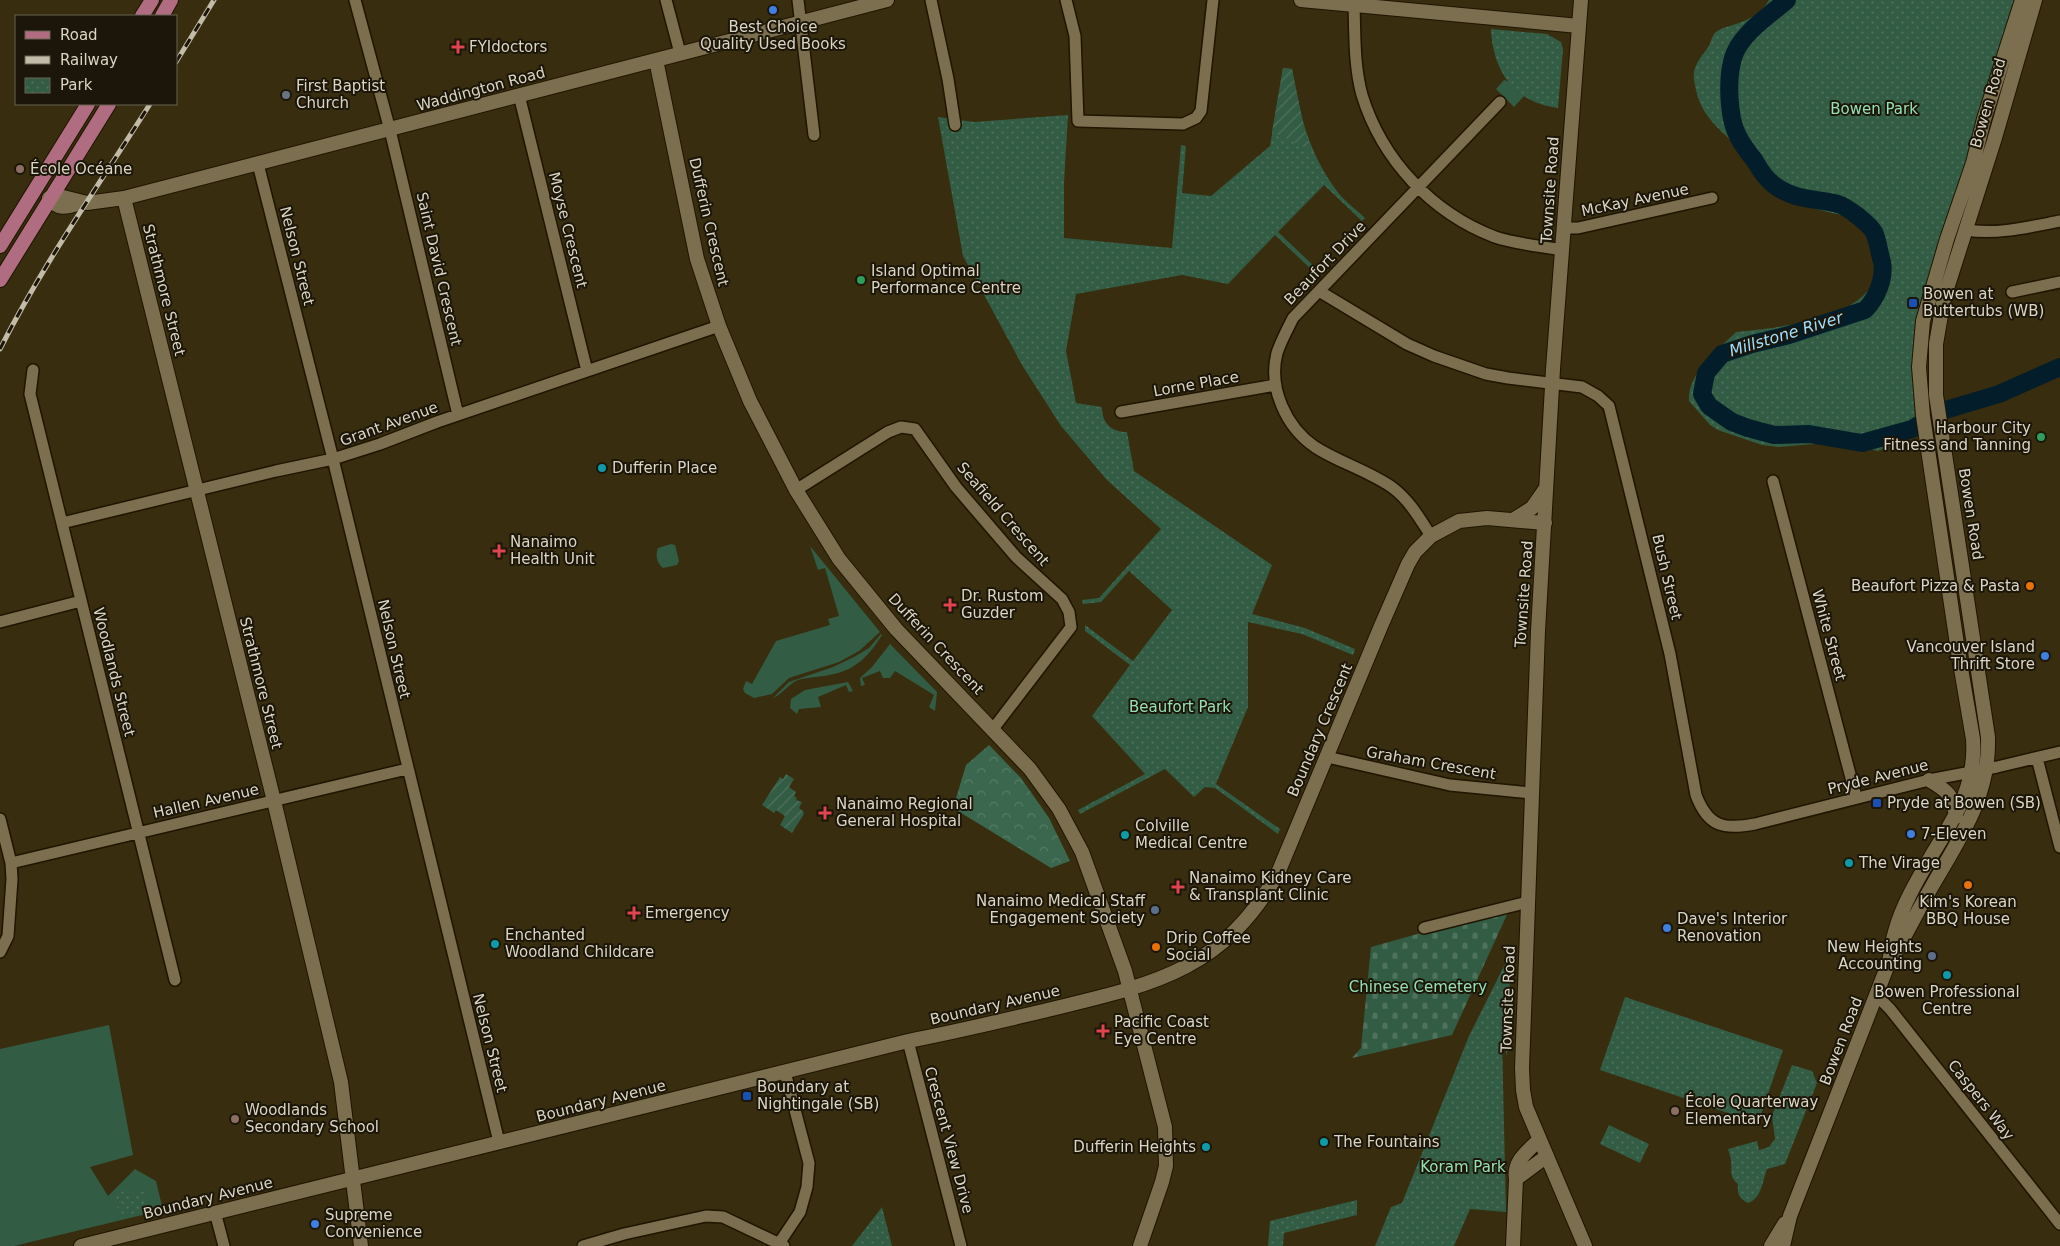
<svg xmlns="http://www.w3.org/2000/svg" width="2060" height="1246" viewBox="0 0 2060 1246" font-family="'DejaVu Sans',sans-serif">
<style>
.grass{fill:#325c44}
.forest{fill:url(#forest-crowns)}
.cemetery{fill:url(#cemetery-stones)}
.park{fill:url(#park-dots)}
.garden{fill:url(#garden-furrows)}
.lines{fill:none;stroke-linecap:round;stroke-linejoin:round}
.river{stroke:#031e2a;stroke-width:18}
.minor-casing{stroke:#1f1500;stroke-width:14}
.tertiary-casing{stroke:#1f1500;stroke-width:16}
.secondary-casing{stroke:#1f1500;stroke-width:16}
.primary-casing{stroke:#1f1500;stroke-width:16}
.minor{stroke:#7b6f4f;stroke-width:11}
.tertiary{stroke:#7b6f4f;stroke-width:14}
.secondary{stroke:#7b6f4f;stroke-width:14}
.primary{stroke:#b06c81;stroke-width:14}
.rail-casing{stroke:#c2bba8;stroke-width:5}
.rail{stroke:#1b1609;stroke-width:3;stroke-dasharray:9;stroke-linecap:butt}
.shop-dot{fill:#3f7fe0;stroke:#1b1609;stroke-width:2}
.health-dot{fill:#e0444e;stroke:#1b1609;stroke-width:2}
.worship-dot{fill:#6b7280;stroke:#1b1609;stroke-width:2}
.education-dot{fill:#8d6e63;stroke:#1b1609;stroke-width:2}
.leisure-dot{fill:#2e9e5b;stroke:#1b1609;stroke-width:2}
.transit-dot{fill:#1a4fb4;stroke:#1b1609;stroke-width:2}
.culture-dot{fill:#0f9aa8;stroke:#1b1609;stroke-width:2}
.food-dot{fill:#e8710a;stroke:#1b1609;stroke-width:2}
.service-dot{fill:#5c6f8a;stroke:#1b1609;stroke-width:2}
.labels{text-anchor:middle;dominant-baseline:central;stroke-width:4;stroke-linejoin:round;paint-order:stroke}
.poi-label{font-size:15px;fill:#dbd5c4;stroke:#1b1609;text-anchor:start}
.street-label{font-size:15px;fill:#dbd5c4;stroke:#1b1609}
.park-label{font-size:15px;fill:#96e0b4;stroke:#1b1609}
.water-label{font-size:16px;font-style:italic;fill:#9fdefe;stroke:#1b1609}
</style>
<defs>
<pattern id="forest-crowns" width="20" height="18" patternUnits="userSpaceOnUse" patternTransform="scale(1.25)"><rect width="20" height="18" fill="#3a674d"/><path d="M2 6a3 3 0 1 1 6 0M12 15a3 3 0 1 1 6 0" fill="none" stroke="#567c65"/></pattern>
<pattern id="cemetery-stones" width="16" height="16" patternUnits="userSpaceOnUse" patternTransform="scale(1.25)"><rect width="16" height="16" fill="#325c44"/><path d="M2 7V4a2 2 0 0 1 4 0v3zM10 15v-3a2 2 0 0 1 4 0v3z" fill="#4f725d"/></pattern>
<pattern id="park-dots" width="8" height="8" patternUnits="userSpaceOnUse" patternTransform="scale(1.25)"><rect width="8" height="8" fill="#325c44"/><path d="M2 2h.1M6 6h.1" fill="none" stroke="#4f725d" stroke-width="1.8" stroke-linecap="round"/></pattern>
<pattern id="garden-furrows" width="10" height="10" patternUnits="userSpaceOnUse" patternTransform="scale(1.25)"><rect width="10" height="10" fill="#325c44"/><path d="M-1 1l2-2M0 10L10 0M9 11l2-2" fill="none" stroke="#4f725d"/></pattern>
</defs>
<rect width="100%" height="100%" fill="#382d0e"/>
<path class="grass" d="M1504,80l13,5 9,9 -12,13 -18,-18z
M671,544l4,1 4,16 -2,4 -14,3c-6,-5 -8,-13 -5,-20z
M810,546l70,86 -21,19 -20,11 -50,16 -17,16 -18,4 -9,-5 -2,-4 3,-8 6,3 24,-43 54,-16 -2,-6 11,-3 -14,-48 -7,2z
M881,634l1,1c-13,21 -27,36 -53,40 -10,2 -21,2 -31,5 -10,4 -15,14 -25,18l16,-16 44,-15 21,-10 15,-9z
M890,644l47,48 -2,19 -6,-4 5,-12 -39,-24 -5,7h-7l-3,-7 -18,7 3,7 -4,1 -1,-8 12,-11z
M848,682l5,9 -4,1 -3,-7 -28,12 3,10 -22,2 -2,5 -7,-6 1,-9 14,-9z
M109,1025l24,130 -43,12 18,29 27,-27 21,12 7,29 -149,36h-14v-197z"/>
<path class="forest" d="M989,745l32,33 28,40 21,43 -19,7 -98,-60 13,-43z"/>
<path class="cemetery" d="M1510,908l-58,127 -100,23 9,-10 10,-101z"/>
<path class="park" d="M1769,0h254l-94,303 -10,102 7,26 -48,20 -25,-6 -28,-2 -46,4 -17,-2 -44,-15 -8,-5 -21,-24c-2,-26 27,-50 44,-66l3,-3c43,-5 138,-11 143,-68 1,-10 1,-26 -6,-33 -19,-21 -48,-14 -69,-28 -11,-7 -25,-15 -34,-24 -7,-7 -14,-15 -21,-22 -21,-22 -46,-35 -53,-67 -1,-5 -3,-13 -2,-18 1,-8 9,-18 13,-23 4,-5 4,-13 9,-17 5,-4 11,-5 17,-7 16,-5 28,-11 36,-25z
M1491,29l56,5 14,8 2,7 -5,59c-8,-1 -16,-3 -23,-6 -30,-12 -43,-43 -44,-73z
M1283,68l9,1c7,44 17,85 45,122 7,10 19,18 28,27l-3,3 -38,-36 -46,47 38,36 -3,3 -38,-36 -47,49 -46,-9 -106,19 -10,57 10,52 26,4c0,16 9,25 25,25l7,39 138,94 -20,49 53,14 50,21 -2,6 -51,-21 -54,-12v85l-32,77 64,45 -2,5 -63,-46 -10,-1 -11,10 -29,-28 -85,45 -2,-4 67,-36 -53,-58 38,-51 -45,-34v-6l48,36 39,-51 -43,-39 -28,31 -18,2 -1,-4 17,-2 62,-69 -54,-49 -46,-54 -39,-61 -59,-109 -25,-139 36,5 94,-7 -4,68v55l108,10 9,-103 5,1 -4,47 29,3 59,-50z
M1511,952l-4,104 -5,-18 4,174 -36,-3 -16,37h-79l16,-39 11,-4 67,-167z
M1625,997l158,53 -25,73 -158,-53z
M1792,1065l20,6 5,12 -32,81 -18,5c-5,13 -5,29 -19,34 -9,-5 -11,-9 -10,-19 -9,-7 -6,-13 -7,-23 0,-4 -2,-8 -3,-12l29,-8 2,9 10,-3 6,-8 -3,-23z
M1609,1125l40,19 -9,19 -40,-19z
M126,1190l2,5 17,-4 4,19 -29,7 -6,-24z
M1357,1200v15l-73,18 -1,13h-15l2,-25z
M882,1207l10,39h-40z"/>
<path class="garden" d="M1283,68l9,1 13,63 8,19 -41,-19z
M786,774l8,5 -5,8 7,5 -2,4 3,2 -1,2 6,2 -3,6 4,3 1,3 -12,19 -12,-8 5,-9 -9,-6 -2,3 -12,-8 18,-28 3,2z"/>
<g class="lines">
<path class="river" d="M1787,0c-18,16 -47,34 -54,58 -6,20 -5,60 5,78 4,9 11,17 17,25 5,9 11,18 19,24 21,16 41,13 64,19 10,3 31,20 36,28 4,9 5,20 8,30 3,16 -5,36 -17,48l-76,25 -37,9 -30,10 -16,19 -4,21 7,12 23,16 16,6 26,7 35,-1 53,9 50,-14 30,-18 57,-17 61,-27"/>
<defs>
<path id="minor" d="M355,0l35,130 68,285
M666,0l14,53
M798,0l16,135
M931,0l17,79 7,46
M1066,0l9,36 3,85 105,3 13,-6 5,-7 12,-111
M1354,5c1,30 0,61 8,90 20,65 70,118 133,142 21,7 45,9 67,13
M519,95l68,276
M258,164l75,295 166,683
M1564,228h14l134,-30
M1966,230c31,5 63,-3 94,-9
M1319,291l88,53 27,12 52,18 22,4 74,9 16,9 11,10 61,248 26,141c12,32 28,35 59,29l174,-44 68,-13 63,-15
M2012,292l48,-10
M33,370l-3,24 145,586
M1121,412l155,-27
M1773,481l83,316
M796,490l92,-58 13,-5 14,2 41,58 60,70 46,42 7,13 2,15 -78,102
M62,523l214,-52 57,-12 47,-15 57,-22 282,-96
M1431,536c-11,-17 -21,-35 -38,-48 -24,-17 -53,-25 -78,-41 -29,-20 -47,-59 -38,-94 4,-12 10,-23 16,-35l207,-216
M0,622l81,-21
M1327,757l123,28 81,8
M2037,758l23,89
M0,819l11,44 1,16 -4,57 -8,16
M11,863l396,-94
M1424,928l104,-26
M1876,995l14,14 170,215
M908,1041l53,205
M215,1212l9,34
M780,1242l20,-30 7,-25 2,-24 -24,-91
M583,1246l41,-12 82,-18 17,1 61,29"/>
<path id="tertiary" d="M1301,0l278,26
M1581,0l-28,369 -15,262 -16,437 1,22 3,17 59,139
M656,60l41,199 22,67 31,75 46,89 43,69 57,70 134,140 29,40 23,43 43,119 40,156 1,39 -4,16 -22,64
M124,198l150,603 67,281 20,164
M81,203c-13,4 -23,8 -32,-5l14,-1 24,6 37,-5 763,-198
M1513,520l19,-12 14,-20
M1516,1179l31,-23
M81,1246l827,-205c51,-10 102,-22 152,-34 99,-24 165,-40 218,-134l103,-247 27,-62 7,-12 16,-16 28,-15 28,-3 58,5
M1513,1246l3,-67c-3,-18 11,-27 23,-39"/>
<path id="secondary" d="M1929,780c19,11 24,15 27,37
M1894,955c13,-22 24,-45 37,-67 28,-49 59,-91 57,-151l-52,-342v-51l8,-46 50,-157 41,-141
M1771,1246l14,-23
M1783,1246l7,-30 99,-254c2,-10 3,-21 6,-30 7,-27 24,-55 38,-79 23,-38 43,-67 40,-114l-15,-88 -35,-235 -4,-49 4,-46 24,-82 26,-76 11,-44 38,-119"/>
<path id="primary" d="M142,16l10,-16
M162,16l9,-16
M0,246l88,-142
M0,280l109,-176"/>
</defs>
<use href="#minor" class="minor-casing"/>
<use href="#tertiary" class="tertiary-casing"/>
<use href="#secondary" class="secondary-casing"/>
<use href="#primary" class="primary-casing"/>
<use href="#minor" class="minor"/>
<use href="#tertiary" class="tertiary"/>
<use href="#secondary" class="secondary"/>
<use href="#primary" class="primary"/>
<defs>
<path id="rail" d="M176,62l38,-62
M0,349c43,-85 99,-164 150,-245"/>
</defs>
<use href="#rail" class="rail-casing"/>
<use href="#rail" class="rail"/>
</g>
<g class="shop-dot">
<circle cx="773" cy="10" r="5"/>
<circle cx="2045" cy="656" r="5"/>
<circle cx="1911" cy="834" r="5"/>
<circle cx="1667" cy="928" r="5"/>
<circle cx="315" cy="1224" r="5"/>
</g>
<g class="health-dot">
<path d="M455.5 39.5h5v5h5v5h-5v5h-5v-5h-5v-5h5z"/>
<path d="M496.5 543.5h5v5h5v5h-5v5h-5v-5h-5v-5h5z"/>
<path d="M947.5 597.5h5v5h5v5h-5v5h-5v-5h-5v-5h5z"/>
<path d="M822.5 805.5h5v5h5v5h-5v5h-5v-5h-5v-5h5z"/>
<path d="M1175.5 879.5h5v5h5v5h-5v5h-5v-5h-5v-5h5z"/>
<path d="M631.5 905.5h5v5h5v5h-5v5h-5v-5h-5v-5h5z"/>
<path d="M1100.5 1023.5h5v5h5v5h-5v5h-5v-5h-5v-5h5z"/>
</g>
<circle class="worship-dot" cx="286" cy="95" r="5"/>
<g class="education-dot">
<circle cx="20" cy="169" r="5"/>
<circle cx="1675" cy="1111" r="5"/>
<circle cx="235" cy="1119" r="5"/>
</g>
<g class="leisure-dot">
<circle cx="861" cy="280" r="5"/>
<circle cx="2041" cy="437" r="5"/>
</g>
<g class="transit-dot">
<rect x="1908" y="298" width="10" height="10" rx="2.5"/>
<rect x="1872" y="798" width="10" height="10" rx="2.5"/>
<rect x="742" y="1091" width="10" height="10" rx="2.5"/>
</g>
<g class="culture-dot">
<circle cx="602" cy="468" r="5"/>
<circle cx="1125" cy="835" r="5"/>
<circle cx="1849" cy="863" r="5"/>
<circle cx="495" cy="944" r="5"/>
<circle cx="1947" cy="975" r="5"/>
<circle cx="1324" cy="1142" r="5"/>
<circle cx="1206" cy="1147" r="5"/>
</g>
<g class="food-dot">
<circle cx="2030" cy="586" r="5"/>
<circle cx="1968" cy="885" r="5"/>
<circle cx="1156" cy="947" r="5"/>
</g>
<g class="service-dot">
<circle cx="1155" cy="910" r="5"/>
<circle cx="1932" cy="956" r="5"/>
</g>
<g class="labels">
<g class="poi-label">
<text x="773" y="27" text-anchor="middle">Best Choice<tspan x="773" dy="17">Quality Used Books</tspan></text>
<text x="469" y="47">FYIdoctors</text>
<text x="296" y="86">First Baptist<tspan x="296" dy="17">Church</tspan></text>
<text x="30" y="169">École Océane</text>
<text x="871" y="271">Island Optimal<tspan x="871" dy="17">Performance Centre</tspan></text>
<text x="1923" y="294">Bowen at<tspan x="1923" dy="17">Buttertubs (WB)</tspan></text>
<text x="2031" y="428" text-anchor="end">Harbour City<tspan x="2031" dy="17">Fitness and Tanning</tspan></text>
<text x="612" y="468">Dufferin Place</text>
<text x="510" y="542">Nanaimo<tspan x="510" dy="17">Health Unit</tspan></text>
<text x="2020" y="586" text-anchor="end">Beaufort Pizza &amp; Pasta</text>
<text x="961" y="596">Dr. Rustom<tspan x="961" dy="17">Guzder</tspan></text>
<text x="2035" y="647" text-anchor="end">Vancouver Island<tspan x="2035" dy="17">Thrift Store</tspan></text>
<text x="1887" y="803">Pryde at Bowen (SB)</text>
<text x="836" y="804">Nanaimo Regional<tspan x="836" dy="17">General Hospital</tspan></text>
<text x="1135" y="826">Colville<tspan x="1135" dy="17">Medical Centre</tspan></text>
<text x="1921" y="834">7-Eleven</text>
<text x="1859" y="863">The Virage</text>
<text x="1189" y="878">Nanaimo Kidney Care<tspan x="1189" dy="17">&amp; Transplant Clinic</tspan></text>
<text x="1145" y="901" text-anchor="end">Nanaimo Medical Staff<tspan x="1145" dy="17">Engagement Society</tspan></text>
<text x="1968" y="902" text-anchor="middle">Kim's Korean<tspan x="1968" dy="17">BBQ House</tspan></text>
<text x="645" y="913">Emergency</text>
<text x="1677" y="919">Dave's Interior<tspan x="1677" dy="17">Renovation</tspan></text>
<text x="505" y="935">Enchanted<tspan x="505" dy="17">Woodland Childcare</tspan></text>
<text x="1166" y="938">Drip Coffee<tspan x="1166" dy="17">Social</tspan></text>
<text x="1922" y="947" text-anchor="end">New Heights<tspan x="1922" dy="17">Accounting</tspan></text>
<text x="1947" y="992" text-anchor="middle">Bowen Professional<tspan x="1947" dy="17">Centre</tspan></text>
<text x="1114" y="1022">Pacific Coast<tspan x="1114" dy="17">Eye Centre</tspan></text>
<text x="757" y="1087">Boundary at<tspan x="757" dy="17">Nightingale (SB)</tspan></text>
<text x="1685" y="1102">École Quarterway<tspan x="1685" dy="17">Elementary</tspan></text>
<text x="245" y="1110">Woodlands<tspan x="245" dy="17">Secondary School</tspan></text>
<text x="1334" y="1142">The Fountains</text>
<text x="1196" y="1147" text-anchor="end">Dufferin Heights</text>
<text x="325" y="1215">Supreme<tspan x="325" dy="17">Convenience</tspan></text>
</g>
<g class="street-label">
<text transform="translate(481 89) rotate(-15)">Waddington Road</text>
<text transform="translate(1988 103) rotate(-74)">Bowen Road</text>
<text transform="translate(1550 190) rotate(-86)">Townsite Road</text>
<text transform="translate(1635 200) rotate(-12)">McKay Avenue</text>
<text transform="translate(709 222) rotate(77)">Dufferin Crescent</text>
<text transform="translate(568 230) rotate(76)">Moyse Crescent</text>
<text transform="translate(297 256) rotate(76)">Nelson Street</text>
<text transform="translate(1325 263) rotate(-46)">Beaufort Drive</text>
<text transform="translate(439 269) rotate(77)">Saint David Crescent</text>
<text transform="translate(164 290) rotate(76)">Strathmore Street</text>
<text transform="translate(1196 384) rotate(-10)">Lorne Place</text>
<text transform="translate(389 424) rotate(-20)">Grant Avenue</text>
<text transform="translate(1003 514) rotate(49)">Seafield Crescent</text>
<text transform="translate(1971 514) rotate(81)">Bowen Road</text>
<text transform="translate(1667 577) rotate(77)">Bush Street</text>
<text transform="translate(1524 594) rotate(-86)">Townsite Road</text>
<text transform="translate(1829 635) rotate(75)">White Street</text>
<text transform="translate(936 644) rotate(47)">Dufferin Crescent</text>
<text transform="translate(394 649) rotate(77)">Nelson Street</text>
<text transform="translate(114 672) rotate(76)">Woodlands Street</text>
<text transform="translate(261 683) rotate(76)">Strathmore Street</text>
<text transform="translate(1320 730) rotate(-67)">Boundary Crescent</text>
<text transform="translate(1431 763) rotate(10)">Graham Crescent</text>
<text transform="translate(1878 777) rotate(-14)">Pryde Avenue</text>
<text transform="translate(206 801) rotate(-13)">Hallen Avenue</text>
<text transform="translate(1508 999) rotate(-88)">Townsite Road</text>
<text transform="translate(995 1005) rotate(-13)">Boundary Avenue</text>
<text transform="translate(1841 1041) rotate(-69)">Bowen Road</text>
<text transform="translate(490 1043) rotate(76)">Nelson Street</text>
<text transform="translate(1981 1100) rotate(52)">Caspers Way</text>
<text transform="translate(601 1101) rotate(-14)">Boundary Avenue</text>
<text transform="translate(949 1140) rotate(75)">Crescent View Drive</text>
<text transform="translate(208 1198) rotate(-14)">Boundary Avenue</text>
</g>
<g class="park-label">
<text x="1874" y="109">Bowen Park</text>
<text x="1180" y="707">Beaufort Park</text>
<text x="1418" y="987">Chinese Cemetery</text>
<text x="1463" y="1167">Koram Park</text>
</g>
<g class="water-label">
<text transform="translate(1786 334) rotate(-17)">Millstone River</text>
</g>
</g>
<rect x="15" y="15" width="162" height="90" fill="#1b1609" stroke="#686254"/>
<rect x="25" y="31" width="25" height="8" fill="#b06c81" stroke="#686254"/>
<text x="60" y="40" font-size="15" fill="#dbd5c4">Road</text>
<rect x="25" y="56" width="25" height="8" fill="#c2bba8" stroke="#686254"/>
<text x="60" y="65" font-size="15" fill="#dbd5c4">Railway</text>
<rect x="25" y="78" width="25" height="15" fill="url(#park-dots)" stroke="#686254"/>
<text x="60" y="90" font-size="15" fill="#dbd5c4">Park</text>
</svg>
